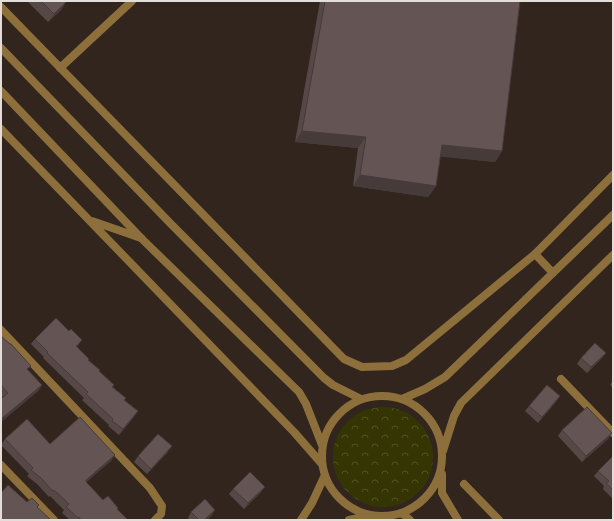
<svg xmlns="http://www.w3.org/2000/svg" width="614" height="521" viewBox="0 0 614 521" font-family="'DejaVu Sans',sans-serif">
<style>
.park{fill:url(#park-crowns)}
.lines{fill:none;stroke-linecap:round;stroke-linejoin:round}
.minor{stroke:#8c6f3a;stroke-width:8}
.tertiary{stroke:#8c6f3a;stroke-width:8}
.wall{fill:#564847}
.shaded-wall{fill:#463b3a}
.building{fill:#645453;stroke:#463b3a}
</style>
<defs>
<pattern id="park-crowns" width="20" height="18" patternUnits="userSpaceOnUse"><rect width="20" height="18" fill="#353504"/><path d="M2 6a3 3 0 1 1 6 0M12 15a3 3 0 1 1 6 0" fill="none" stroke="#525228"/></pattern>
</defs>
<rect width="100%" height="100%" fill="#31251e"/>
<path class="park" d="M333 457a50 50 0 1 1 100 0a50 50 0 1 1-100 0Z"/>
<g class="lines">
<path class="minor" d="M1,7l343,352 18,8 30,-1 14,-6 129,-106 78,-79
M60,68l72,-67
M1,129l293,303 28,32
M92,221l49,17
M1,330l149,158 12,18 -1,8 -6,6
M561,379l52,54
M1,465l53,55
M464,484l35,36
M384,516l2,4"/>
<path class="tertiary" d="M1,48l169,175 154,155 9,7 28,14
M1,91l140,147 158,154 7,12 16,41
M535,254l18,19
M322 456a60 60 0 1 1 120 0a60 60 0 1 1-120 0Z
M402,399l23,-10 20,-12 168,-162
M443,451l11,-35 7,-13 152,-148
M442,474v19l16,27
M402,513l8,7
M301,520l11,-17 13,-28
M349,520l20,-4"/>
</g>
<path class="wall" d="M27,1h39v1l-5,8 -13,12z
M320,1h200l-18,150 -7,11 -55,-6 -4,30 -8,11 -75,-11 5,-38 -63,-6z
M69,331l13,9 -5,7 48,53 9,17 -15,18 -11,-9 1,-1 -27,-25 2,-2 -41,-40 1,-1 -13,-13 4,-5z
M1,336l27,34 14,15 -4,6 -37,31v-23l2,-2 -2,-2z
M606,353l-4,5 -15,15 -10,-9 4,-6z
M613,380v8l-3,-3z
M556,402l-18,21 -13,-12 4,-5z
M562,430l50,3 -4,6 -26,23 -24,-26z
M5,439l45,5 61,17 -25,21 17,18 15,8 -1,2 11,10h-58l-8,-7 2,-3 -14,-14 -1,1 -12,-13 -10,-8 2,-2 -28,-29z
M168,452l-21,22 -13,-12 4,-6z
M613,456v43l-10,-10 1,-3 -10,-10 4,-5z
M233,489l28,3 -17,17 -15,-15z
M215,510l-4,6 -4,4h-17l-2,-2 3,-6z"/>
<path class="shaded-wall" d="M66,2l-5,8 -13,12 6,-8z
M302,131l64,6 -8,11 -63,-6z
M442,145l60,6 -7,11 -61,-6z
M360,175l76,11 -8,11 -75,-11z
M606,353l-4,5 -15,15 4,-6z
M42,385l-4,6 -37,31v-3z
M560,396l-4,6 -18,21 4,-6z
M138,411l-4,6 -15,18 4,-6z
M612,433l-4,6 -26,23 4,-6z
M172,446l-4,6 -21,22 4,-5z
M115,455l-4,6 -29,25 4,-6z
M265,487l-4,5 -17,17 4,-6z
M215,510l-4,6 -4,4h-3z"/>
<path class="building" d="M41,1h25v1l-12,12z
M325,1h195l-18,150 -60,-6 -6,41 -76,-11 6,-38 -64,-6z
M56,318l13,13 2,-2 11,11 -6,6 13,13 -1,1 12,10 -1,1 15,14 -2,2 14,11 -2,2 14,11 -15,18 -11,-8 1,-2 -27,-25 2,-2 -41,-39 1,-1 -13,-13z
M1,336l9,8h1l20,22 -4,3 15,16 -41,34v-20l7,-6 -7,-8z
M595,343l11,10 -15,14 -10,-9z
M547,385l13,11 -18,21 -13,-11z
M587,407l25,26 -26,23 -24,-26z
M80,417l35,38 -29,25v2l17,18 5,-4 10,12 -1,1 11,11h-47l-2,-3 -1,1 -12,-11 3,-3 -15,-14 -1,1 -12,-13 -10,-8 2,-2 -28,-29 22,-20 23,25z
M158,434l14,12 -21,23 -13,-13z
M613,456v34l-7,-7 3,-2 -11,-10z
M250,472l15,15 -17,16 -15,-14z
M8,485l19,17 5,-4 7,7 -2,2 14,13h-50v-27z
M205,499l10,11 -11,10h-5l-8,-8z"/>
<rect width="614" height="521" fill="none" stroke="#e5ddd9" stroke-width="4"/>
</svg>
